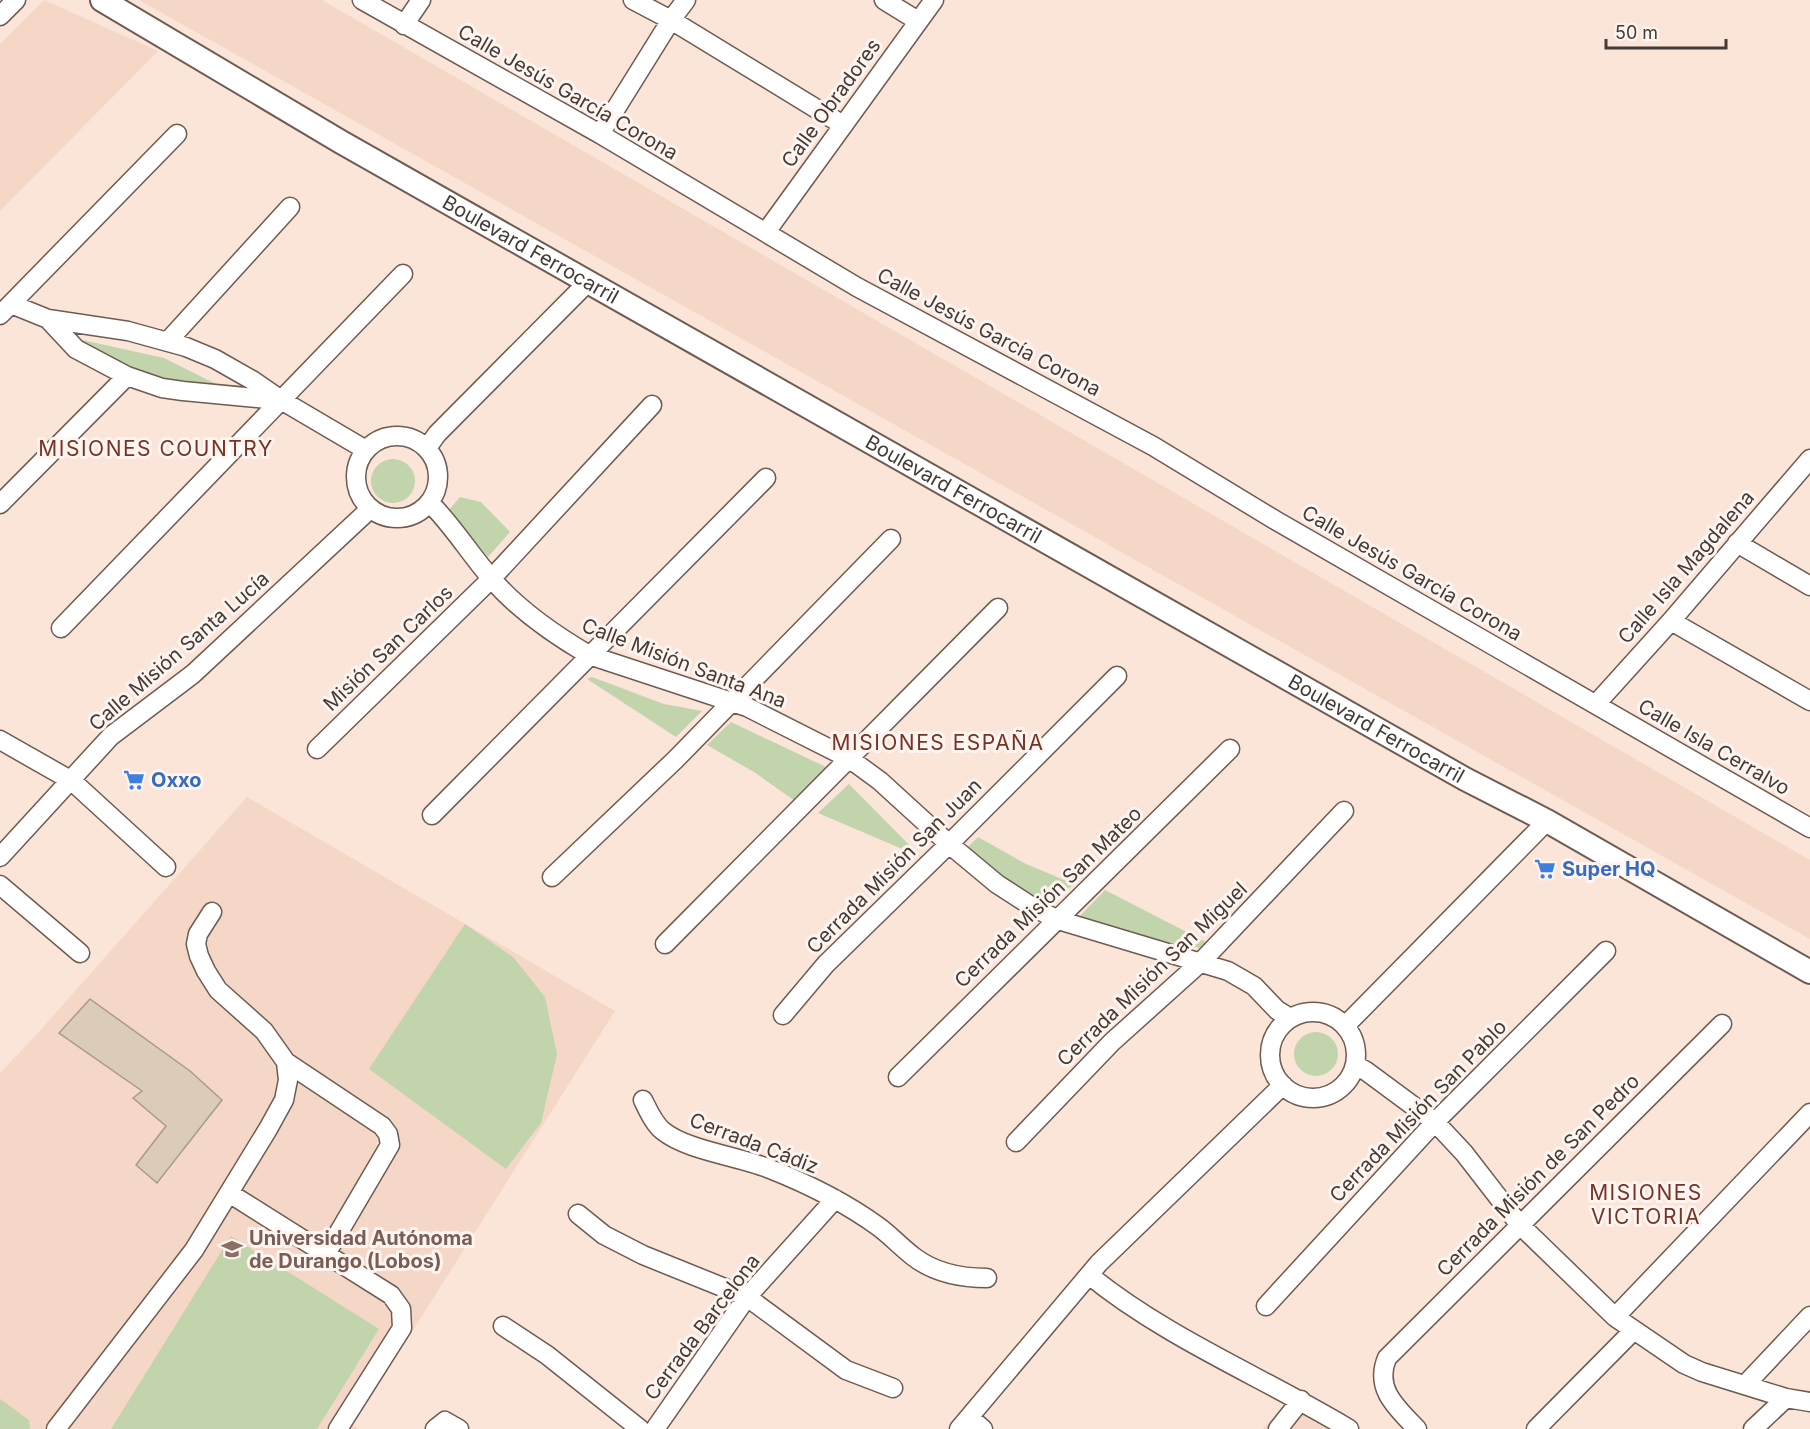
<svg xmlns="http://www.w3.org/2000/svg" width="1810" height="1429" viewBox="0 0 1810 1429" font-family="Inter,sans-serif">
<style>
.built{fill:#f5d7c7}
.green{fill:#c1d4ab}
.building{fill:#dbcbb9;stroke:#aa9a89;stroke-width:1.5}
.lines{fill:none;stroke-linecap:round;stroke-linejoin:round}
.minor-casing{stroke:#6e5b51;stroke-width:21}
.major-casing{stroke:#6e5b51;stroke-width:26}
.minor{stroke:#fff;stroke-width:18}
.major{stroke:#fff;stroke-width:22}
.labels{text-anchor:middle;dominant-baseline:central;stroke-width:6;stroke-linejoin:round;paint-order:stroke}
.street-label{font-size:20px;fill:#443b36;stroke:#fef4f0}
.shop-label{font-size:20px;font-weight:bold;fill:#366cbe;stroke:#fef4f0;text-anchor:start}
.education-label{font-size:20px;font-weight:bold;fill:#785e54;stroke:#fef4f0;text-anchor:start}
.neighbourhood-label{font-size:21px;letter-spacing:1.5px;fill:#773324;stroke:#fef4f0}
</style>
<rect width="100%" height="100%" fill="#fbe4d8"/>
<path class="built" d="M44,0l114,51 -158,160v-167z
M139,0h183l1488,860v79z
M247,797l368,214 -262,414 6,4h-359v-356l37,-39z
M1293,1395l59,34h-89z"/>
<path class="green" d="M69,337l95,21 66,33 -78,-13z
M371 481a22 22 0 1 1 44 0a22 22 0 1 1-44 0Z
M460,497l21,5 29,30 -22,25 -40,-46z
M592,677l72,27 38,7 -26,26 -89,-58z
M731,722l95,45 -31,34 -41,-29 -47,-27z
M849,784l72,73 -103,-44z
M978,837l48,27 48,20 -27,22 -40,-23 -39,-36z
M1105,890l101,52 -6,6 -65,-12 -57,-18z
M465,924l48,33 32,40 12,57 -16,69 -35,46 -137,-100z
M1294 1054a22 22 0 1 1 44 0a22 22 0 1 1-44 0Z
M231,1236l148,93 -62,100h-206z
M0,1399l29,21 1,9h-30z"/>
<path class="building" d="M90,999l100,72 32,29 -65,83 -21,-18 30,-39 -33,-28 9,-7 -83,-58z"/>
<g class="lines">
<defs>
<path id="minor" d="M362,0l238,134 257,153 296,159 122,74 535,308
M633,0l38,20 172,105
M884,0l34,21
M0,16l16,-16
M404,25l17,-25
M600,134l71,-114 15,-20
M766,232l168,-232
M11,304l37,15 80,12 58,16 29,12 37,21 29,20 85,50
M0,315l177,-181
M48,319l28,30 51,27 35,12 21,3 95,9
M168,341l122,-134
M356 477a41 41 0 1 1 82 0a41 41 0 1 1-82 0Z
M427,448l10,-14 151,-152
M430,503c23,23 40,51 61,75 27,32 62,56 98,77l158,52 103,52 30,22 69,63 48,40 34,22 27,14 170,51 26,15 23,24 13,8
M0,504l127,-128
M1737,543l73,43
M1671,621l139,80
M61,628l342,-354
M1596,704l75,-83 139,-162
M0,740l72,41 94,86
M317,749l174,-170 161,-174
M432,815l334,-337
M0,857l111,-121 82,-62 177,-165
M552,877l123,-117 216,-221
M0,885l80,68
M665,944l333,-336
M1270 1055a43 43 0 1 1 86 0a43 43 0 1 1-86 0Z
M783,1015l43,-51 123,-120 168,-168
M1345,1026l202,-205
M286,1062l96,64 6,8 2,11 -64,109
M1355,1065l11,6 69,51 29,31 55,71 96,93 69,47 18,8 84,26 24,4
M898,1077l332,-328
M643,1100c5,10 11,24 20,31 25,20 76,25 107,38 38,15 76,34 109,58 12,9 22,20 35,30 21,16 46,21 73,21
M1016,1142l96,-100 89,-80 143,-151
M229,1193l162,102 10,14 1,19 -64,101
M578,1214l26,21 39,20 104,42 99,73 47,18
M1089,1275c79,64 174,102 260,154
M1266,1306l169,-184 171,-171
M1615,1317l195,-204
M503,1326l44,29 93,74
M1745,1385l65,-69
M969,1417l14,12
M56,1429l138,-179 74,-121 16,-29 4,-20 -2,-18 -22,-31 -46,-41 -12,-19 -7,-15 -3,-12 2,-10 14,-22
M435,1429l10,-8 14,8
M655,1429l92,-132 88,-98
M959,1429l140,-166 184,-178
M1278,1429l23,-29
M1417,1429c-20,-21 -43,-40 -30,-71l335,-334
M1536,1429l97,-98
M1753,1429l33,-31"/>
<g id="major">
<path id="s1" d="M102,0l239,142 1124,637 82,42 263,151"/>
</g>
</defs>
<use href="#minor" class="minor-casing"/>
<use href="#major" class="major-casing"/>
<use href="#minor" class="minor"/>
<use href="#major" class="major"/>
</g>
<defs>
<symbol id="supermarket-bare" viewBox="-9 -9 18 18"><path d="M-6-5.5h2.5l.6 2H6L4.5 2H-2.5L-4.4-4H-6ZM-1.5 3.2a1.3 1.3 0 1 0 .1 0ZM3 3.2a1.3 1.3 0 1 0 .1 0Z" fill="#3f7fe0" stroke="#fef4f0" stroke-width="2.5" paint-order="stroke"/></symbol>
<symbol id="university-bare" viewBox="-9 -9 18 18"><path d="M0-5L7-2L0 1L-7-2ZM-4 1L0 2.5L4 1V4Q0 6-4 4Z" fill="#8d6e63" stroke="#fef4f0" stroke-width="2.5" paint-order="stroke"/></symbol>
</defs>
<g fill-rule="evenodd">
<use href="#supermarket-bare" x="119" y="765" width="30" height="30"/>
<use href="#supermarket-bare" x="1530" y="854" width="30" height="30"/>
<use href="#university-bare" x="217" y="1234" width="30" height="30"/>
</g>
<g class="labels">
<g class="street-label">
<text transform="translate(568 92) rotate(30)">Calle Jesús García Corona</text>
<text transform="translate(831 103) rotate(-54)">Calle Obradores</text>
<text stroke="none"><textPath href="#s1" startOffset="496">Boulevard Ferrocarril</textPath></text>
<text transform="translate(989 332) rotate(28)">Calle Jesús García Corona</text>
<text stroke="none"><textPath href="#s1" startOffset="982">Boulevard Ferrocarril</textPath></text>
<text transform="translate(1686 567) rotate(-49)">Calle Isla Magdalena</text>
<text transform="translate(1412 573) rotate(30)">Calle Jesús García Corona</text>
<text transform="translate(388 648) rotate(-44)">Misión San Carlos</text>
<text transform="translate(179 651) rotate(-41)">Calle Misión Santa Lucía</text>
<text transform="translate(684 663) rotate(21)">Calle Misión Santa Ana</text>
<text stroke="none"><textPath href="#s1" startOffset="1468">Boulevard Ferrocarril</textPath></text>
<text transform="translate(1714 747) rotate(30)">Calle Isla Cerralvo</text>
<text transform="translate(894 866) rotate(-45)">Cerrada Misión San Juan</text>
<text transform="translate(1048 897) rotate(-44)">Cerrada Misión San Mateo</text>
<text transform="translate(1152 974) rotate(-44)">Cerrada Misión San Miguel</text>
<text transform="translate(1418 1111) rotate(-46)">Cerrada Misión San Pablo</text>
<text transform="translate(754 1143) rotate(21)">Cerrada Cádiz</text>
<text transform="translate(1538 1175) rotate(-45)">Cerrada Misión de San Pedro</text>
<text transform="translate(702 1327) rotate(-53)">Cerrada Barcelona</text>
</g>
<g class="shop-label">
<text x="151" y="780">Oxxo</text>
<text x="1562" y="869">Super HQ</text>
</g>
<g class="education-label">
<text x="249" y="1238">Universidad Autónoma<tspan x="249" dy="23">de Durango (Lobos)</tspan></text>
</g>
<g class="neighbourhood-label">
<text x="156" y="448">MISIONES COUNTRY</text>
<text x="938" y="742">MISIONES ESPAÑA</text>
<text x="1646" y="1192">MISIONES<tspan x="1646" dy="24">VICTORIA</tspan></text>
</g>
</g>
<path d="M1606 39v9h120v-9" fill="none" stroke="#443b36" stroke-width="3"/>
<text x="1615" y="39" font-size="18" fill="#443b36" stroke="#fef4f0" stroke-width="4.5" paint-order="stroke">50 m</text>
</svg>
